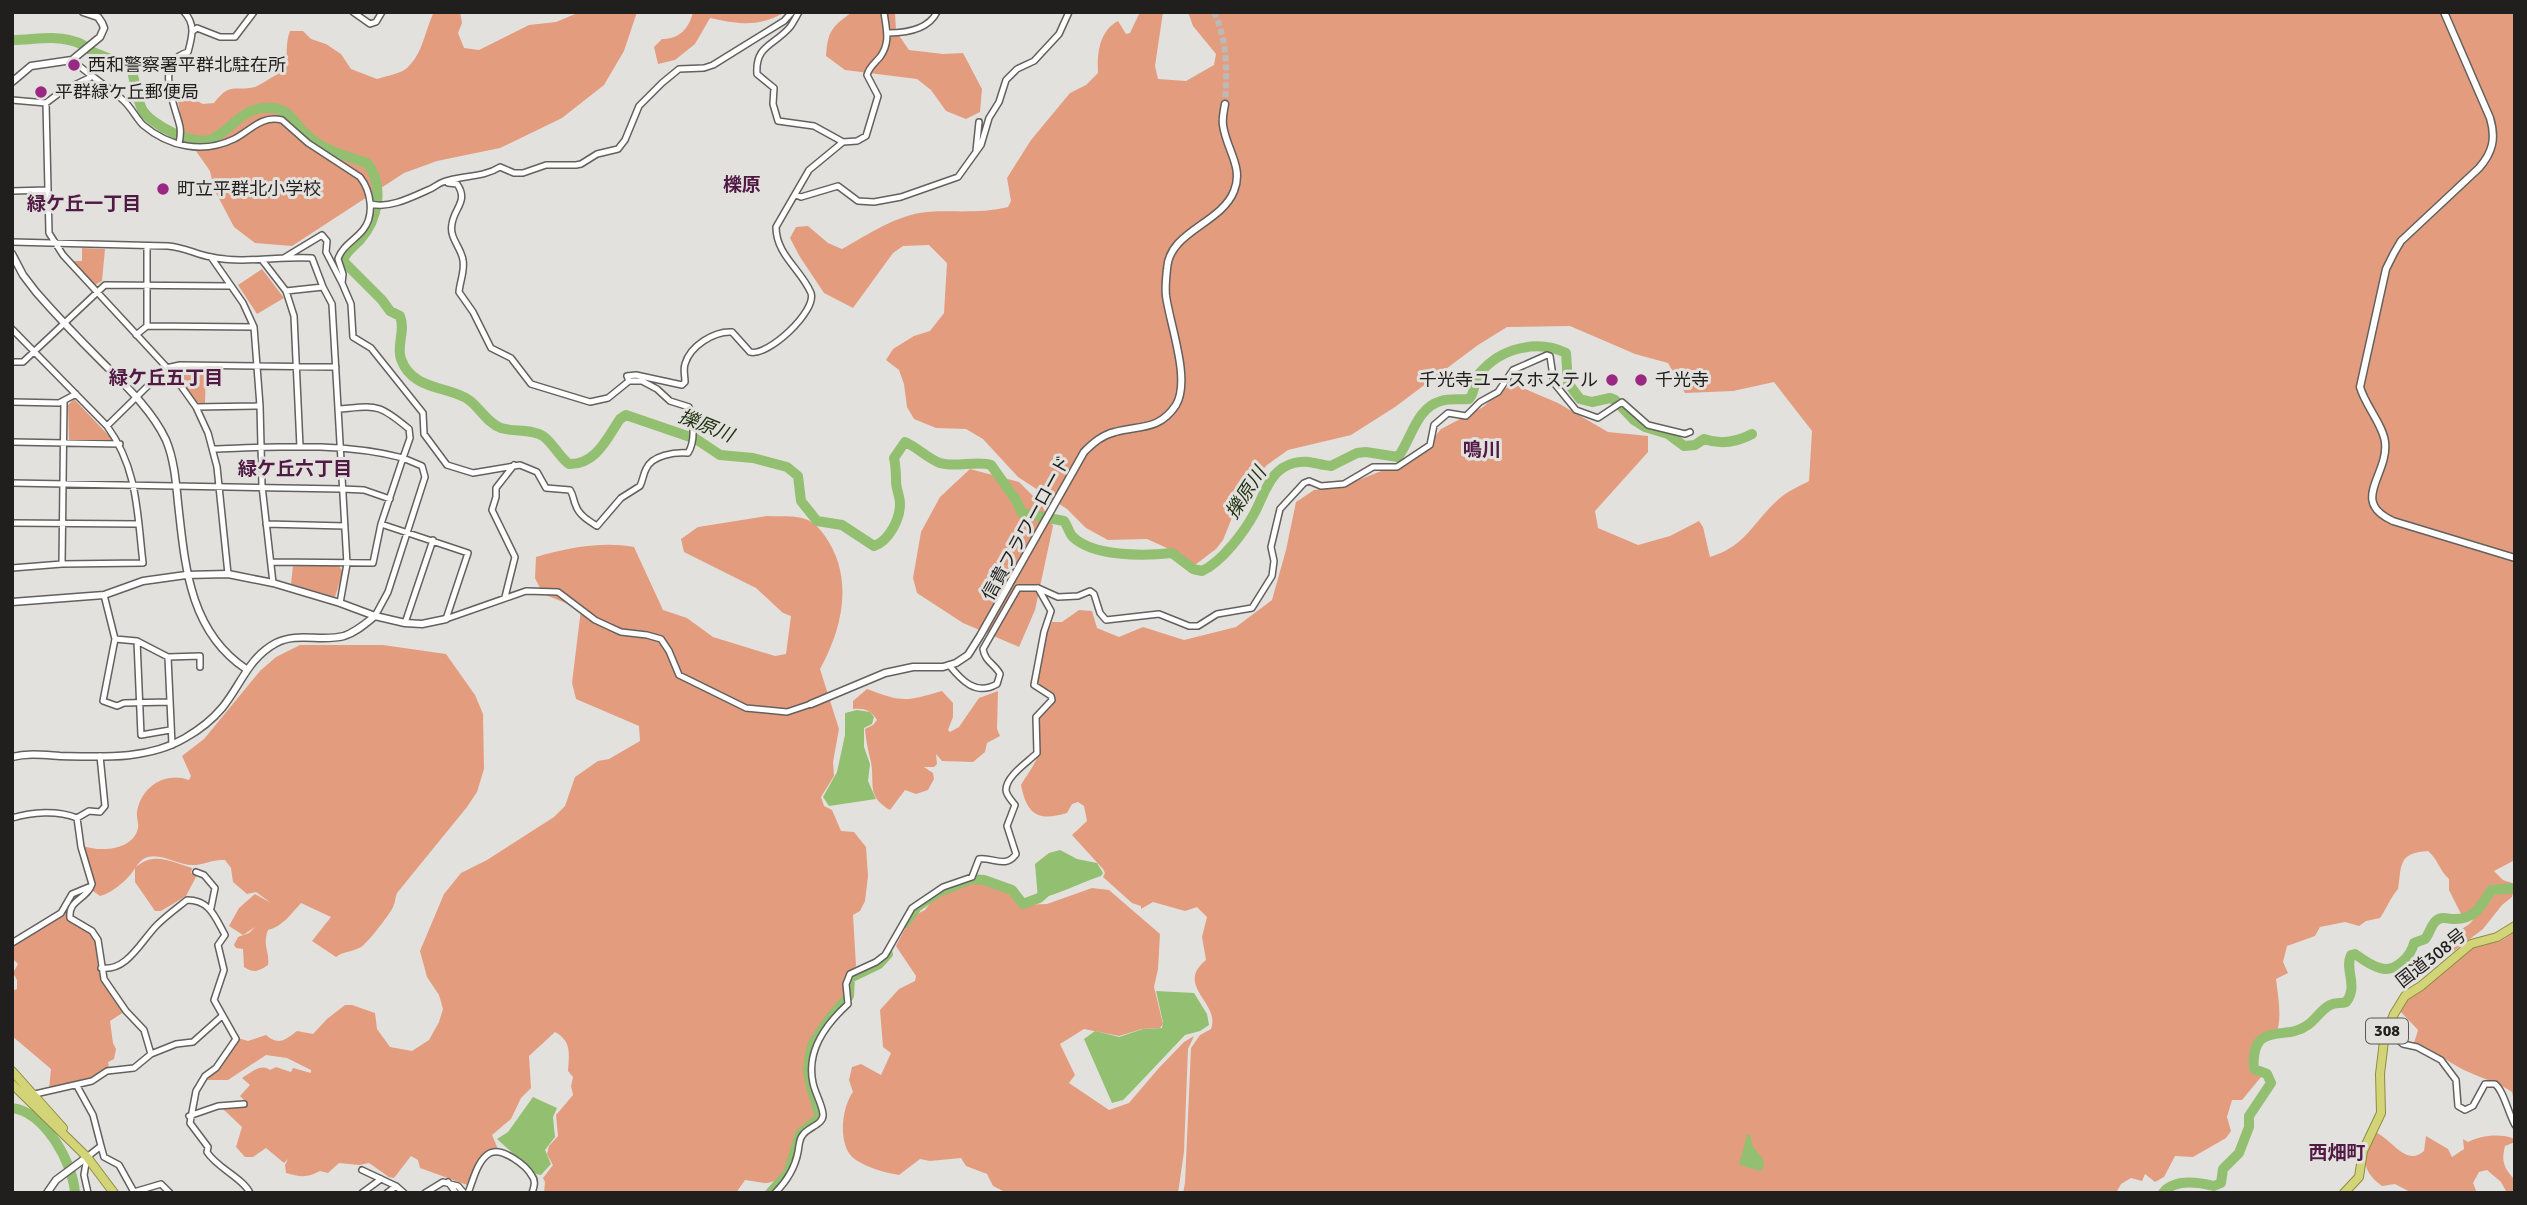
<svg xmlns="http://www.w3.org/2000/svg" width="2527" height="1205" viewBox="0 0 2527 1205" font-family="Signika,'Noto Sans JP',sans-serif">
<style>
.green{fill:#e49c7e}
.water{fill:#93bf70}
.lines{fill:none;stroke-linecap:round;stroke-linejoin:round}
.river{stroke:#93bf70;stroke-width:10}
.tertiary-tunnel{stroke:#bcbab8;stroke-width:6;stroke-dasharray:6 3;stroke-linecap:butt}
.minor-casing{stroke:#62615e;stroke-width:8}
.tertiary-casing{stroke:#62615e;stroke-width:9}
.trunk-casing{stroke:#8d8e42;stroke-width:10}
.minor{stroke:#fff;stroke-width:5}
.tertiary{stroke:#fff;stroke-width:6}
.trunk{stroke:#d2d477;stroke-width:8}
.poi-dot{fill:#9a2784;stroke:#e3e1de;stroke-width:2.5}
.labels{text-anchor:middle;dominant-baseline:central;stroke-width:6;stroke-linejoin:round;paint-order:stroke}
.shield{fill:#e3e1de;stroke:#5a5958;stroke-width:2}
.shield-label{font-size:16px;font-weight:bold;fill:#201f1e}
.poi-label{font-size:18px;fill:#201f1e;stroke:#e3e1de;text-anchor:start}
.street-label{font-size:18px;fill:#201f1e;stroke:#e3e1de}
.neighbourhood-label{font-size:19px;font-weight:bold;fill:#511a45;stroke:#e3e1de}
.water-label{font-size:19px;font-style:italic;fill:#1f3110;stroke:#e3e1de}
</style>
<rect width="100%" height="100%" fill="#e3e1de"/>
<path class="green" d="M434,12h26l2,11 -4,10 6,15 15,2 50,-25 27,-3 24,-10h57l-13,39 -20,34 -42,33 -62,30 -63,13 -33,12 -112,73 -37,-3 -21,-16 -20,-38 -4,-18 -26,-37 -6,-32 7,-7 18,9 11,-1c17,-22 20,-11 41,-16 4,-1 23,-14 30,-17 3,-14 0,-26 5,-39h13l8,8 15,5 15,10 10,15 26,10c9,-3 24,-5 31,-12 15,-14 17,-37 26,-55z
M693,12h92c-27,16 -47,12 -75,6l-15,26 -20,16 -17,4 -4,-17 8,-8c17,0 27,-10 31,-27z
M852,12h43l1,19 13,19 34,4 20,-1 19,36 -2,23 -14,7 -20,-8 -15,-21 -14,-11 -72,-9 -19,-14c2,-26 6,-29 26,-44z
M1140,12h23l-8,54 3,13 28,2 28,-16 2,-11 -23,-28 -5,-14h1327v848l-21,11 9,9 12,4 -3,13 -10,8 -19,24 -33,25 -4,-1 -1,-4c4,-7 10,-16 17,-20 7,-5 9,-5 13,-13l-6,-4 -7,4 -13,-26v-11c-10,-9 -11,-20 -21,-28 -31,2 -26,15 -30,38 -8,9 -11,19 -18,29l-14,3 -7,5 -14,-4 -25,5 -5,9 -28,10 -4,16 5,11 -12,6c2,18 6,35 1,53 -25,4 -22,12 -26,34l10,11 -19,23h-10l-5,17 4,14 -5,7 -33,19 -18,-1 -11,21 -9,5 -10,-8 -3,7 -11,-3 -10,6 -5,9h-933l2,-10 6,-135 9,-13 11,-6c10,-26 -37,-43 -5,-69l-4,-23 5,-20 -10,-10 -12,4 -32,-9 -12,7v-3l-9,-3 -29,-26 2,-4 -2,-4 -31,-34 15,-14 -3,-15 -6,-4 -6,2 -5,9c-30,9 -40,1 -46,-28 5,-9 14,-20 17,-30 4,-12 -5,-28 1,-39 4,-7 12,-8 16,-15l-2,-7 -18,-11 9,-43 8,-18h10l17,-12 13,1 5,17 22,9 24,-10 41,13 52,-13 36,-27 14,-50 10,-48 18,-12 27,-3 78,-31 22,-27 42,-22 20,-18 13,-4 42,18 50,29 40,4v16l-53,59 3,17 40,17 32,-9 29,-15 4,6 7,30c37,-11 44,-37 70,-59 8,-7 20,-12 29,-17l3,-50 -38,-49 -41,9 -48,2 -17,-30 -33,-9 -65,-28 -63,1 -29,18 -83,62 -44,28 -63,15 -21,15 -25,28 -19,47 -7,9 -25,19 -14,-8 -10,-12 -20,-9 -39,1 -22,-12 -19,-19 -49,-32 -35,-38 -17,-10 -30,-1 -22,-9 -7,-12 -3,-23 -5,-14 -13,-10 7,-11 21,-13 16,-5 14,-18 3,-50 -18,-18 -26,1 -10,7 -40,55 -29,-15 -24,-36 -10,-19 6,-11 12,-1 20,17 14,6c27,-15 54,-34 85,-37 27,-2 54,2 81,-5l3,-6 -4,-23 24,-38 39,-47 16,-8 12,-12c-1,-19 1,-42 20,-52l8,13 4,-1z
M82,248l23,1 -3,32 -7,4 -24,-24h11z
M262,269l22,29 -27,16 -19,-29z
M174,370h32l-1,34 -9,-2z
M74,399l38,40 -1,2 -42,-1 -1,-35z
M970,469l49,13 22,22 12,22 -18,84 -16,37 -56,-24 -46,-30 -4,-15 8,-46 19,-35z
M767,516c12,1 27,-1 38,3 8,2 16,11 20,17 29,41 18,92 -5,133l19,60 -6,33 1,14 -13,21 3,9 8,4 9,21 13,1 12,15 2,29 -3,25 -5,10 -7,4 3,51c-18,18 -6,27 -16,40 -4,4 -9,6 -13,10 -27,38 -25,57 -10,99l-22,19c-3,18 -4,46 -28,49 -7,0 -14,-2 -22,-3l-9,13h-192l1,-11 -2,-4 10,-13 -6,-11 2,-8 9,-10 -2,-21 17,-20 -2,-9 2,-9 -5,-6c1,-17 4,-30 -13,-39l-26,24 2,32 -10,10 -10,21 -19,16 6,14c-18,2 -24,21 -31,36l-47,-17 -2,-8 -7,-4 -17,22 -5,-1 -20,-14 -10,2 -20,-2 -11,10 -8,-2c-13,7 -20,6 -34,2l-1,-8 3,-6 -4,4 -18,-15 -13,9h-8l-9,-10 6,-20 -20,-19h23l3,-4 -8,-8 10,-11 -8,-7c9,-5 18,-15 28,-8l6,-3 15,5 2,-4 18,5v-3l-24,-12 -21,-3 -38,25h-21l17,-19 14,-23 10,3 18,-6c13,11 19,5 31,-4l16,3 14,-15 18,-14h7l23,8 2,16 13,18 22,4 17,-11 10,-18 4,-13 -4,-14 -12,-18 -7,-26 24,-57 17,-21 26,-13 67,-43 11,-11 10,-29 23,-16 11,-2 31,-18 -1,-15 -63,-27 -4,-16 9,-74 -38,-15 -8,-16 1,-21c30,-9 67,-16 98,-10l29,63 24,8 26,19 62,19 11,-2 5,-38 -8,-3 -27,-25 -72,-36 -3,-13 17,-12z
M293,565l46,1 4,6 -8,25 -44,-13z
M300,645h83l63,9 29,41 8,19 1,55 -7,23 -10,15 -70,86c-2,5 -2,12 -5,16 -3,6 -26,36 -31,38 -8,5 -17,4 -25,10l-24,-16 19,-24 -30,-14c-10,11 -18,23 -33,27 -6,16 2,21 0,35 -9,6 -14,9 -24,2l-1,-18 -7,-1 -2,-3 4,-8 11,-4 6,-6 -12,8 -14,-9 10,-18 16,-14 16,9 -15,-11 -9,2 -14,-12 -2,-14 -6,-8c-12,-1 -21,5 -32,5 -20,0 -43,-21 -57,2 18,-16 36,-5 56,1l-1,5 6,2 -11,21 -25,15h-6l-20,-29v-14c-6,11 -23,25 -35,28l-7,-5v-10l-10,-35c17,6 50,5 55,-18 1,-5 -2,-11 -1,-16 4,-25 28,-41 52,-32l2,-4 -9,-20 22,-17 56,-68 16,-14z
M867,689c35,13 38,13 75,2l11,12v14l-5,13 2,2 9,-5 20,-29 19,-7 -1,38 3,7 -13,7 -2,9 -12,10 -31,-1 -6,-7 1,10 -3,3h-10l9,6 1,6 -6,11 -12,4 -11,-4 -15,20c-24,-14 -15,-26 -19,-48 -3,-12 -5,-21 -6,-33l8,-4 4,-5c-6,-10 -13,-12 -24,-11v-8z
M971,881c22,1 36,7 50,24l26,-1 45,-16 17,2 51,44 -2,35 -4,18 9,37 -3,4 -18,1 -23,7 -35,-7 -24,15 15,31 -6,8 40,27 20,-7 29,-34 26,-27 10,-6 -6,13 -4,103 -6,41h-171l-14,-7 -6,-12 -21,-8 -5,-8 -31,3 -10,-2 -21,16c-13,-2 -31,-7 -43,-15 -19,-12 -15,-52 -3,-68l-4,-12 3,-13 9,-3 20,11 10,-22 -8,-6 -3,-37 19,-21 16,-8 1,-5 -20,-30 15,-29 14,-7 10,-14z
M89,888v7l-11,10 -9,12 23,18 5,9v16l5,19 22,33 -14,9 3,22 3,6 -2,10 -6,3 1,5 -12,10 -48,12 2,-20 -39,-33v-45l5,-2v-9l-4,-7 5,-9 -6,-6v-11l35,-25 7,-2 16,-23z
M2515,931v174l-3,-13c-16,-11 -33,-14 -50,-23 -16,-8 -30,-21 -48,-26l4,-13 -19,-20 13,-16 7,-2 53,-45 32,-8z
M2375,1132c18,8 31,35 49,19l2,-15 22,13 4,8 12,-8 -1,-10 5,3c13,-7 33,-9 47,-3v3l-10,4c-4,16 -1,22 10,34v13h-8l-6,-11 -14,-12 -8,2 -6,11 4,10h-65l-17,-9 -13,2c-24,-18 -17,-29 -7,-54z"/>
<path class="water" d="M857,710l13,2 4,5 -2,7 -8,4v19l6,17 -2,17 8,18 -47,7 -6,-9 14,-25 8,-37v-22z
M1060,850l17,9 20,4 6,10 -2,3c-21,7 -41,18 -63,23l-3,-35 14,-11z
M1156,991l38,2 13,21 2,11 -9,6 -15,4 -55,58 -7,7 -11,3 -28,-64 11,-8 24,6 24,-8 19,-1 1,-6z
M533,1097l24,11 -4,9 2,20 -10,13 6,14 -10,11 -5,-1 -39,-35 11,-7z
M1750,1134l3,13 10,12 1,7 -3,5 -22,-6 8,-30z"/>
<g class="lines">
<path class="river" d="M12,40c23,0 45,-6 67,3 5,2 9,6 14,9 14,6 28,9 39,20 4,12 4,25 10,37 8,16 53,38 70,30 24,-12 29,-33 60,-31 18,1 21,14 33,25 16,17 41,23 62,30 18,22 11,57 -7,77 -7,7 -15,12 -17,21l39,39 8,11 10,5c6,15 -4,29 1,43 11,32 49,27 68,41 11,8 19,24 32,28 13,4 31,1 42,8 11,8 16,21 26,28 27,1 38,-26 51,-45l6,-4 70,24 24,16 33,3 34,9 11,9 3,25 16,20 25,4 32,21c15,-5 26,-27 26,-42 0,-8 -4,-15 -4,-23 0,-8 0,-14 -2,-23l11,-16c12,5 22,16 35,21 15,5 38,-3 51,2l25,35 6,13 42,8c3,4 5,11 8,15 20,21 72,20 100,17l21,16 9,2c20,-9 43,-40 53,-59 10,-19 15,-43 39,-49 14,-4 23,2 37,3l26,-13 9,-1 32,5c14,-19 18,-49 43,-56 9,-3 19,-1 28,-2 7,-7 4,-18 10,-25 21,-26 58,-35 87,-21l2,30 12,16 12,3 18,-4 5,2 19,20 11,7 23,7 16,12 11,-1 9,-6c17,6 33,3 48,-5
M905,923l12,-16 11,-8 13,-8 30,-12 13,1 28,10 11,14 16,-6 9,-8
M12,1108c33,4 61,55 63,85
M770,1193l18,-20 12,-39 20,-17 -10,-34 -2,-14 2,-15 3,-11 16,-24 20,-23 1,-18 29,-14 9,-10
M2163,1193c11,-15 35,-11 51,-7l7,-3 2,-14 16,-16 10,-26v-11l22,-33 -4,-9 -13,-5c-1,-8 0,-21 5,-27 7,-10 26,-8 36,-11 19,-5 22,-19 35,-26 6,-3 11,-1 16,-3 13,-16 -2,-32 5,-47l4,-1c7,5 16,12 25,14 15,5 31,-12 34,-25l11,-4c5,-6 6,-15 12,-19 5,-4 10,-1 16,-1 22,1 29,-14 38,-29l24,-2"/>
<path class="tertiary-tunnel" d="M1214,12c14,30 13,60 11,92"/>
<defs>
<path id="minor" d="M353,12l17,12 6,-2 6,-10
M799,12c-3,5 -6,11 -9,15 -16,19 -35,18 -33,47l17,14 -1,16 5,17 36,5 29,16
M193,31l4,-3 23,9h15l19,-25
M888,33c18,0 40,-3 49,-21
M72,60c16,14 35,26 51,40 8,7 13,18 20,25 26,22 60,29 91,14 16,-8 27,-24 48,-19l26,23 52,34c11,14 15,38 3,53 -8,10 -21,16 -25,29l5,15 -1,9 9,21 2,33 18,11 52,65 1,21 23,31 26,8 47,-8 17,7 9,16 24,2c4,6 3,10 6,16 3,9 13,15 21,20l24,-28 19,-12c3,-6 3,-11 6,-17 6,-14 29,-17 42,-16 8,-13 5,-32 1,-46l-19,-6 -13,-12 -15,-8h-13l-2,-5
M91,77l-29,14 -16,12 3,130 14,22 108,117 25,35 12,26 9,34 11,107
M12,100l34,3
M179,144c1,-5 2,-11 1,-17 -5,-23 -27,-64 8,-75 4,-15 8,-28 -4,-40
M976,151l3,-29
M448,183l9,1c12,17 -3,24 -5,40 -3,14 9,23 11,36 2,11 -3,21 -4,32l14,20 18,36 20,10 20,26 59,18 18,-4 21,-17
M12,191l35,-1
M796,195l5,2 37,-11 20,15 16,1 27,-5 57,-20 23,-32 8,-27 10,-16 7,-22 11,-11 17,-8 25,-27 10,-22
M371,204c18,5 41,-7 57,-14 6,-2 9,-6 15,-8 19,-7 40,-4 57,-15l14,6h9l23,-8h30l5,-1 16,-10 21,-5 7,-9 14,-34 23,-23 17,-14 25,-1 9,-3 71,-44 8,-9
M12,242l156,4c19,2 27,8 43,11 33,7 68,-1 101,1l11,29 9,17 15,260 -7,39
M211,257l32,46 11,24 6,79 2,80 11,97
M284,258l38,-23 5,6 -1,11 16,31
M262,260l24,31 8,25 6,131
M286,291l37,-4
M147,326v-79
M12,329l95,97c31,43 30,86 36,137l-81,1 -50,4
M136,335l11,-9 107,1
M12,362h11l82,-77 125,1
M627,376l9,-1 46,10 3,-3c0,-7 -2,-12 0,-18 5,-18 29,-33 47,-32l18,20c18,5 67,-41 61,-59 -10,-24 -35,-38 -35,-66l33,-57 34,-28 14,-1 9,-5 12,-40 -11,-21c2,-8 7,-11 13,-18 11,-15 6,-28 4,-45
M12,402l47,1 17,-9
M196,407l64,-1
M339,409c38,-3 39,-6 70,20l1,9 -7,20 19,8 3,11 -37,115 -13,24
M107,426l59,-58 14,-3 156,2
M12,442l108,2
M213,449c63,-2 129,-7 190,9l-22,66 -8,39 -101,-1
M12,483l330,6 22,1 26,9
M12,523l126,1
M266,524l79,2
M381,524l87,29 -22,66
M62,564l2,-162
M104,595l11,44 22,2 31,16 4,88
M505,597l10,-40 -23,-47 4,-13v-9l18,-23
M446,619l80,-28 32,1 37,28 15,7 11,5 26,3 14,4 8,12 10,24 67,33 41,4 24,-8
M405,623l28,-83
M115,639l-12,62 14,5 7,-3 45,-1
M137,641l4,94 29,-5
M168,657l32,-1v11
M949,665c13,16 27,31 48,19l3,-10c-5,-10 -15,-12 -17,-25l35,-61h20l20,9 20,-1 12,-5 4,3 6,19 6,7 53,-6 30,12h9l19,-12 35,-6 20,-32 2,-15 -3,-14 9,-38 24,-26 5,-2 12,5 23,-2 29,-17h24l33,-22 4,-20 14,-12 18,3 14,-14 18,-10 15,-22 34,-15 3,1 4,27 22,27 22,8 24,-16 26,23 37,9 5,-2
M12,818c20,-6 45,-8 65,0l4,29 11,37c-5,16 -24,15 -22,34l22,13 6,9 6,39 22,32 18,19 7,24
M77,818l12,-7 11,1 5,-6 -5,-50
M196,872l8,3 11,13 -4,20
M12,943l49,-30 11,-19 17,-7
M101,968c26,4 40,-27 56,-43 9,-9 20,-17 30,-25 23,0 28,17 38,35l-7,10 6,25 -10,30 22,39 -20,29 -11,8 -9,15 -6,32 18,24 -1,5c10,16 36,26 43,41
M2387,1030l16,14 14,3 24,13 15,20 2,26 7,4 8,-4 12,-22h10c9,7 13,29 20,41
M77,1086l16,29 8,31 -14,11 -3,18 4,18
M35,1094l57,-13 15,-10 27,-3 17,-14 25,-10 17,-2 29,-26
M189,1116l29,-10 26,-2
M101,1146l3,11 15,8 15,27 27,-8 9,9
M362,1170l34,16
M448,1182l8,11
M362,1193l19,-14
M387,1193l9,-7 8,7
M425,1193l18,-11 15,4 6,7
M468,1193c5,-12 9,-33 22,-40 12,-6 36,12 42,23 4,5 2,11 0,17
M775,1193c12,-12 20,-25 23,-41 1,-5 1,-12 4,-16 5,-9 22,-11 21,-22 -1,-10 -8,-21 -10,-31 -7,-32 12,-58 35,-79l-2,-20 4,-10 26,-12 9,-7 27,-47 31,-21 29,-10 7,-18c14,-2 27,10 37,-5l-9,-28 8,-21c-3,-4 -9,-10 -9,-15 0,-14 22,-28 31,-37l-1,-36 16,-17 -1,-4 -17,-11 10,-53 7,-21 -13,-23"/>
<path id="tertiary" d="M2444,12l46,106c6,20 3,34 -11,50l-78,73 -7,12 -8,16 -26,118c5,18 23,38 25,55 4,33 -36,59 8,79l122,37
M12,82l19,-16 41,-6 28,-23 4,-9 -2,-5 -4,-6 -15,-5
M12,254l11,21 13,17c21,24 43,47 66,70 23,23 50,48 64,78 8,19 10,42 12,63 7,62 11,128 68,166
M12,602l92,-7 39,-14 43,-6 42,-1 45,9 67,20 35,13 30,7 17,1 24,-5
M811,704l74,-31 28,-6h30l13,-4 12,-8 12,-19 104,-184c9,-9 18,-17 31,-20 24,-7 44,-1 61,-27 15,-25 -6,-80 -10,-109 -1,-9 0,-18 1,-27 2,-38 54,-45 67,-78 10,-24 -8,-42 -11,-66 -1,-7 1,-15 2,-21
M12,757c16,-4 32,-2 48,-1 41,1 88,4 125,-18 14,-8 27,-18 37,-30 19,-23 26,-50 54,-65 21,-11 45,-1 68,-7 12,-4 21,-12 31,-20
M47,1193l9,-13 31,-23"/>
<path id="trunk" d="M12,1071l51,57
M12,1084l75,73 27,36
M2344,1193l15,-16 4,-26 18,-38 -1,-39 4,-33 10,-27 11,-18 16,-10 50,-42 26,-7 18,-11"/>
</defs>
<use href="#minor" class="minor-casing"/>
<use href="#tertiary" class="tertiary-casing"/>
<use href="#trunk" class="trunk-casing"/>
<use href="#minor" class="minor"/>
<use href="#tertiary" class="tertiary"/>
<use href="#trunk" class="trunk"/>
</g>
<g class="poi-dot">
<circle cx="74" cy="65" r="7"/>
<circle cx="41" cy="92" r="7"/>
<circle cx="163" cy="189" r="7"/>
<circle cx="1612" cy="380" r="7"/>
<circle cx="1641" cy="380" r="7"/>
</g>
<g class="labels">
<rect class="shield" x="2366" y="1018.5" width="42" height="25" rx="5"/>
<g class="shield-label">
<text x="2387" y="1031">308</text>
</g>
<g class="poi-label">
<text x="88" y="65">西和警察署平群北駐在所</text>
<text x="55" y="92">平群緑ケ丘郵便局</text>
<text x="177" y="189">町立平群北小学校</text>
<text x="1598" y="380" text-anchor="end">千光寺ユースホステル</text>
<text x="1655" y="380">千光寺</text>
</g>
<g class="street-label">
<text transform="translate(1026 528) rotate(-61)">信貴フラワーロード</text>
<text transform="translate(2431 958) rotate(-38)">国道308号</text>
</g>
<g class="neighbourhood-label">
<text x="742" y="185">櫟原</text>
<text x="84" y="204">緑ケ丘一丁目</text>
<text x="166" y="378">緑ケ丘五丁目</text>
<text x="1482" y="450">鳴川</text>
<text x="295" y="469">緑ケ丘六丁目</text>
<text x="2337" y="1153">西畑町</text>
</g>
<g class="water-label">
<text transform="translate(706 426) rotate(22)">擽原川</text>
<text transform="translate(1246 493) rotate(-57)">擽原川</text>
</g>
</g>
<rect width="2527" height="1205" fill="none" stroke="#201f1e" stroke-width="28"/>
</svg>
